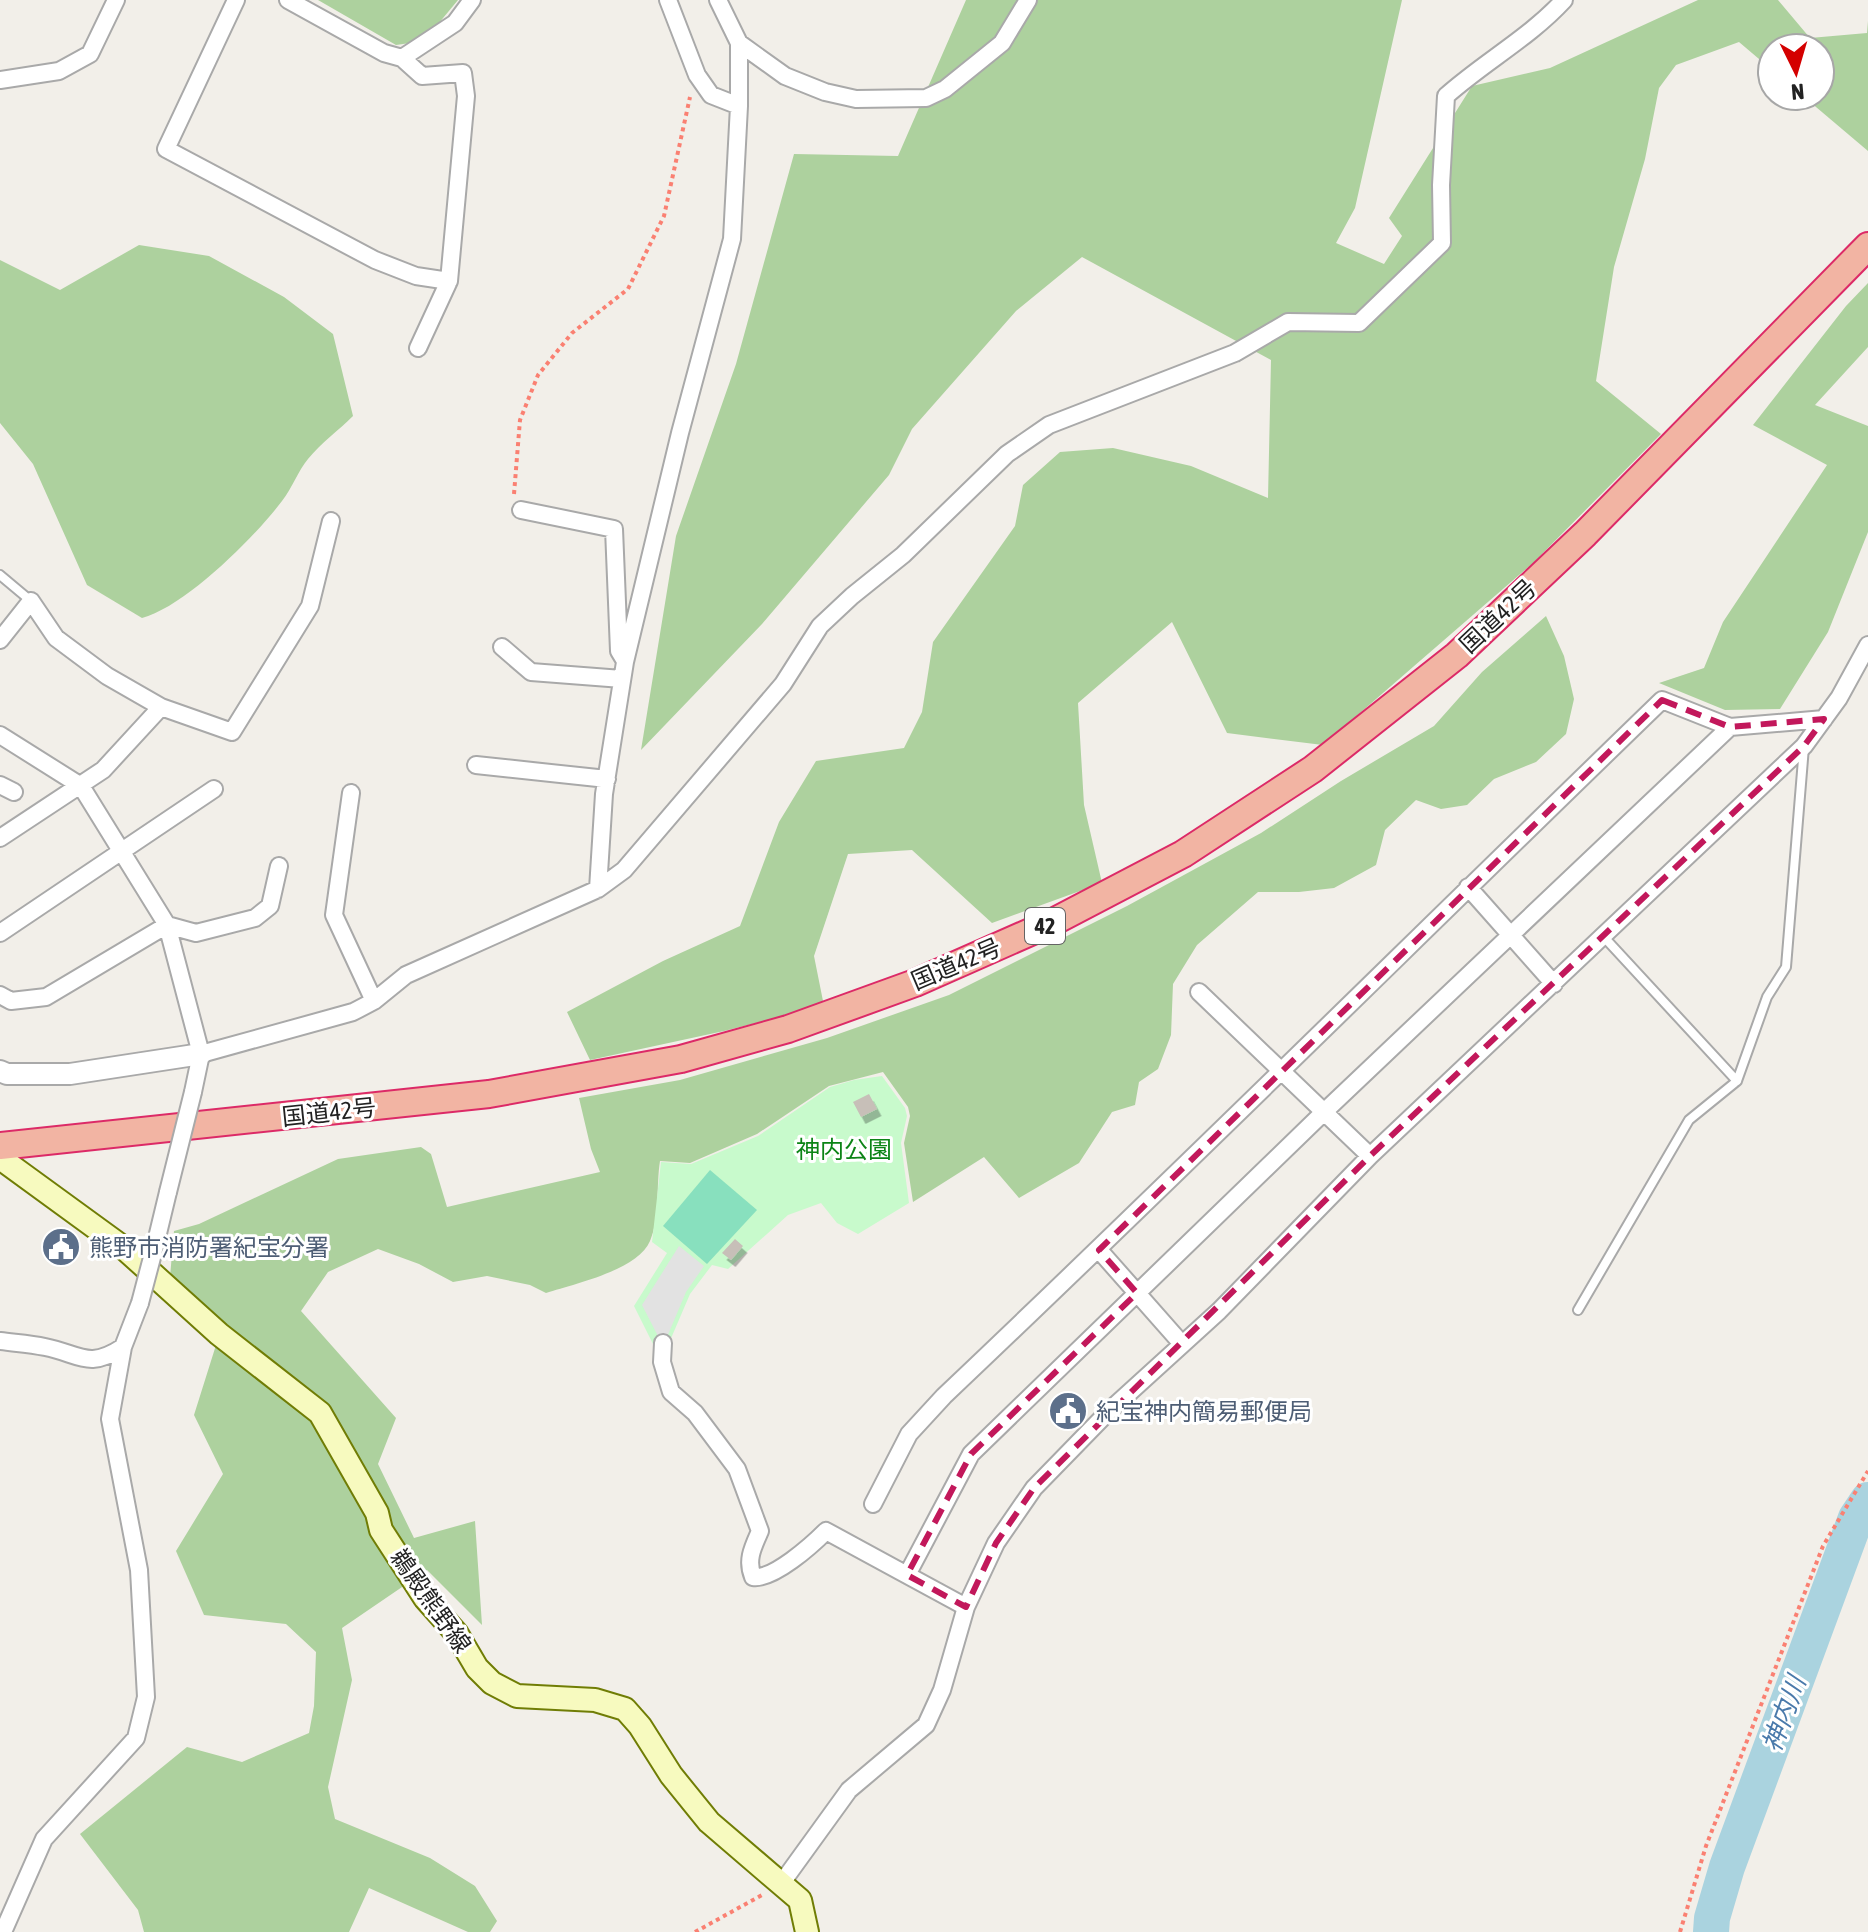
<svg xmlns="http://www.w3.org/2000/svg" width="1868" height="1932" viewBox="0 0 1868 1932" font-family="'Asap Condensed','Noto Sans JP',sans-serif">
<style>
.forest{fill:#add19e}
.park{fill:#c8facc}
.pitch{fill:#88e0be}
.parking{fill:#e2e2e2}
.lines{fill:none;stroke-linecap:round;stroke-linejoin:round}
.river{stroke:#aad3df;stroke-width:36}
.building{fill:#c7bfb8;filter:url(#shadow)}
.service-casing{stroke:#a9a9a9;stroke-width:12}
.minor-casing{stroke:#a9a9a9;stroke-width:20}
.tertiary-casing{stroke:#a9a9a9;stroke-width:24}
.secondary-casing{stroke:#707d05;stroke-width:26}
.trunk-casing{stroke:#dc2a67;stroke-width:30}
.path{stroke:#fa8072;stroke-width:4;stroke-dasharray:4 4;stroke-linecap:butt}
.service{stroke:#fff;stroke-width:8}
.minor{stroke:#fff;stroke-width:16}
.tertiary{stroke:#fff;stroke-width:20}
.secondary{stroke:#f7fabf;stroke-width:22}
.trunk{stroke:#f2b4a3;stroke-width:26}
.minor-bridge-casing{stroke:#a9a9a9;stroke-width:20;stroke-linecap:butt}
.minor-bridge{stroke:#fff;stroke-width:16}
.marked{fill:none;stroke:#c2185b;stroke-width:6;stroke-dasharray:16 10;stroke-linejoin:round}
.labels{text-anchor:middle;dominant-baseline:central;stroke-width:6;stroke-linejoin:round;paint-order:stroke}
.shield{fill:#fff;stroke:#646464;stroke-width:2}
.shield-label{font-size:22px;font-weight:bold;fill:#222}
.street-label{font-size:24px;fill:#222;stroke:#fff}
.park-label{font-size:24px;fill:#0c8416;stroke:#fff}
.service-label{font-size:24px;fill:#4e5e75;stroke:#fff;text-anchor:start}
.water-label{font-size:26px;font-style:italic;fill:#4a7aab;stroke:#fff}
</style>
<defs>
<filter id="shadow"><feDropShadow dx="4.5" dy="7" stdDeviation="0" flood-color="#0004"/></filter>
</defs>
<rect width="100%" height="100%" fill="#f2efe9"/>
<path class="forest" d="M318,0h140l-34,41 -28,4z
M966,0h436l-47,208 -19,35 48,21 18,-28 -13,-18 83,-132 78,-18 148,-68h80l32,38 57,-5 1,-12v130l-65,-55h17v-48h-48v22l-33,-28 -63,23 -17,23 -14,71 -31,108 -18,114 65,53 -127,128 -211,183 -96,-12 -55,-111 -94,81 6,102 18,78 -110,40 -80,-73 -64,4 -34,102 10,50 -100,25 -134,29 -23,-48 96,-51 77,-35 39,-104 37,-61 88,-13 18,-36 11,-70 82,-116 8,-41 37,-33 53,-4 78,18 77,32 3,-138 -189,-103 -66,54 -104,118 -23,46 -127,149 -121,126 35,-214 60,-172 58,-210 104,2z
M139,245l70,11 75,41 49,37 20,82c-14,14 -32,27 -45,43 -10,12 -16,29 -26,42 -27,36 -97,106 -140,117l-55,-33 -54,-121 -33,-41v-163l60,30z
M1868,283v64l-53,58 53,21v106l-40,100 -48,77 -55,1 -66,-27 45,-15 19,-46 104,-157 -74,-40 93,-119z
M1546,616l18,40 10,43 -8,35 -30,28 -42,17 -27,26 -26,4 -25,-9 -31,30 -9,35 -42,23 -35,4h-41l-61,53 -24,39 -2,51 -13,34 -19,13 -4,23 -23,7 -33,51 -60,35 -35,-41 -71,45 -9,-59 6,-27 -2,-9 -25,-35 -54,14 -72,48 -67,29 -30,-2c-4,25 0,57 -10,80 -12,29 -76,43 -104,52l-16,-8 -43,-9 -34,6 -34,-18 -41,-15 -50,23 -27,39 95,107 -18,46 36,74 61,-17 7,104 -55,-55 -85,58 10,52 -24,107 7,32 95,39 45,28 22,35 -7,11h-22l-99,-44 -20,44h-205l-6,-22 -58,-76 107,-87 55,15 67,-29 5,-27 2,-54 -30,-28 -82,-9 -28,-64 47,-77 -29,-59 28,-89 -52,-49 4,-46 25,-7 139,-65 83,-12 10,7 16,53 153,-35 -9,-23 -12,-51 101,-18 147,-42 122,-43 178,-89 134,-73 80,-52 93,-55 48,-54z"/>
<path class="park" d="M882,1076l23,32 2,8 -6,27 8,60 -51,31 -21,-11 -16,-20 -33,12 -60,54 -16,-4 -22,29 -21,49 -16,1 -19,-38 33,-53 -15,-11 9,-80 30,2 67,-28 72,-49 24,-7z"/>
<path class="pitch" d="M710,1170l47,40 -50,54 -44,-38z"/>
<path class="parking" d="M679,1246l25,20 -18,26 -19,45 -8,1 -17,-33z"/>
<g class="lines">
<path class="river" d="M1711,1932l1,-14 15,-51 129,-349 12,-18"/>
</g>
<path class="building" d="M869,1094l8,15 -16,8 -8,-15z
M735,1239l8,7 -12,14 -9,-7z"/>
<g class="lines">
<defs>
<path id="service" d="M0,575l31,26
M1603,936l134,145
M1578,1310l111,-190 48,-39 30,-84 19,-30 18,-220"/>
<path id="minor" d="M236,0l-70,149 209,111 41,16 33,5
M288,0l96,53 18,5 53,-35 17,-23
M668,0l29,75 14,20 28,11
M739,43l46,33 40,16 31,7 70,-1 19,-9 57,-46 26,-43
M402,58l20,18 41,-3 3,23 -17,185 -31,67
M0,80l59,-9 31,-17 26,-54
M521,510l93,19 5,122 6,10
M0,640l31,-39 25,37 51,38 54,31 71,25 78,-126 21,-85
M502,647l29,25 91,7
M0,735l81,51 86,139 34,129 -8,38
M476,765l131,14
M0,785l14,7
M351,793l-17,122 40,86
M0,838l103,-68 58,-63
M1468,887l86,97
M598,889l6,-95 21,-132 55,-229 52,-194 7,-133v-63l-21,-43
M0,933l214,-144
M1199,992l171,164
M0,995l11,6 35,-4 121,-72 29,8 59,-15 15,-12 9,-40
M201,1054l152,-42 21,-11 32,-26 192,-86 26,-19 159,-186 37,-58 32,-30 51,-41 104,-101 42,-29 186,-72 53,-31 71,1 83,-80 -1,-58 5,-89c38,-34 83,-58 118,-96
M155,1246l13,-54
M1099,1250l83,94
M0,1341c15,2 30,3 45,6 35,7 43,23 78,0
M663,1343l-1,19 9,30 24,21 42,56 23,62c-7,16 -14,29 -7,46 20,3 59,-32 73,-46l81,44
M873,1504l36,-70 35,-38c242,-229 478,-464 718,-696l68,27
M966,1607l-59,-32 64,-121 353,-342 406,-385 94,-8
M781,1884l68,-94 77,-65 16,-35 24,-83 30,-64 38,-55 75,-77 110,-100 151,-155 434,-410 35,-48 29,-53
M3,1932l41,-93 92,-101 10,-41 -7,-127 -29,-151 13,-72 17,-44"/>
<path id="tertiary" d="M0,1071l7,3h63l131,-20"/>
<path id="secondary" d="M0,1158l125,91 94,85 101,79 57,100 4,17 44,68 32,36 20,34 15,15 25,13 78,4 30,9 15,17 31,49 38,47 91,78 7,32"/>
<path id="trunk" d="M0,1146l489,-52 192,-35 107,-30 127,-46 138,-61 130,-68 130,-85 144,-114 128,-121 283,-288"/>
</defs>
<use href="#service" class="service-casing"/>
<use href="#minor" class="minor-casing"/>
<use href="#tertiary" class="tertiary-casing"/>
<use href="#secondary" class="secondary-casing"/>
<use href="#trunk" class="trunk-casing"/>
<path class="path" d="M514,494l6,-74 18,-45 34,-42 56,-44 36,-73 26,-119
M695,1932l67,-37
M1680,1932l26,-86 117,-300 45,-75"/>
<use href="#service" class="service"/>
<use href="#minor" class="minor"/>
<use href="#tertiary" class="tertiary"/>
<use href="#secondary" class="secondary"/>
<use href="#trunk" class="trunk"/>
<defs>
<path id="minor-bridge" d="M168,1192l25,-100
M140,1303l15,-57"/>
</defs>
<use href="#minor-bridge" class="minor-bridge-casing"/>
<use href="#minor-bridge" class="minor-bridge"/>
</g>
<path class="marked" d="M1662,700l68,27 94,-8 -20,27 -434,410 -336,332 -38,55 -30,64 -59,-32 64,-121 166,-161 -38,-43z"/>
<defs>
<symbol id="civic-disc" viewBox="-11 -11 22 22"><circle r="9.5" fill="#5c6f8a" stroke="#fff"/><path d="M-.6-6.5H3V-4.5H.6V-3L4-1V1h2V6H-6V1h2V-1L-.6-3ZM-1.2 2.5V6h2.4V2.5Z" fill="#fff"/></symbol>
</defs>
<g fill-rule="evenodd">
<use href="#civic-disc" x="39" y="1225" width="44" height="44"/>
<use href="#civic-disc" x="1046" y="1389" width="44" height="44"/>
</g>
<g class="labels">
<rect class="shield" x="1025" y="908" width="40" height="36" rx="6"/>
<g class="shield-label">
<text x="1045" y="926">42</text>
</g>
<g class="street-label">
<text transform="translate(1498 616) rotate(-43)">国道42号</text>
<text transform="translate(956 964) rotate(-23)">国道42号</text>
<text transform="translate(329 1112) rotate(-6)">国道42号</text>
<text transform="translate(431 1601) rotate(55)">鵜殿熊野線</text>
</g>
<g class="park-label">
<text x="844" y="1149">神内公園</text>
</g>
<g class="service-label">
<text x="89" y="1247">熊野市消防署紀宝分署</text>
<text x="1096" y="1411">紀宝神内簡易郵便局</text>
</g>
<g class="water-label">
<text transform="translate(1784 1714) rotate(-70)">神内川</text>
</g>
</g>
<g transform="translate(1796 72) rotate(175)"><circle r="38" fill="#ffffff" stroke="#a7a7a7" stroke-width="2"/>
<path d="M0-6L14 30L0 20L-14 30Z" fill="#d40000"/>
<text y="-12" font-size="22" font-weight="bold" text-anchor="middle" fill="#222222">N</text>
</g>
</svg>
